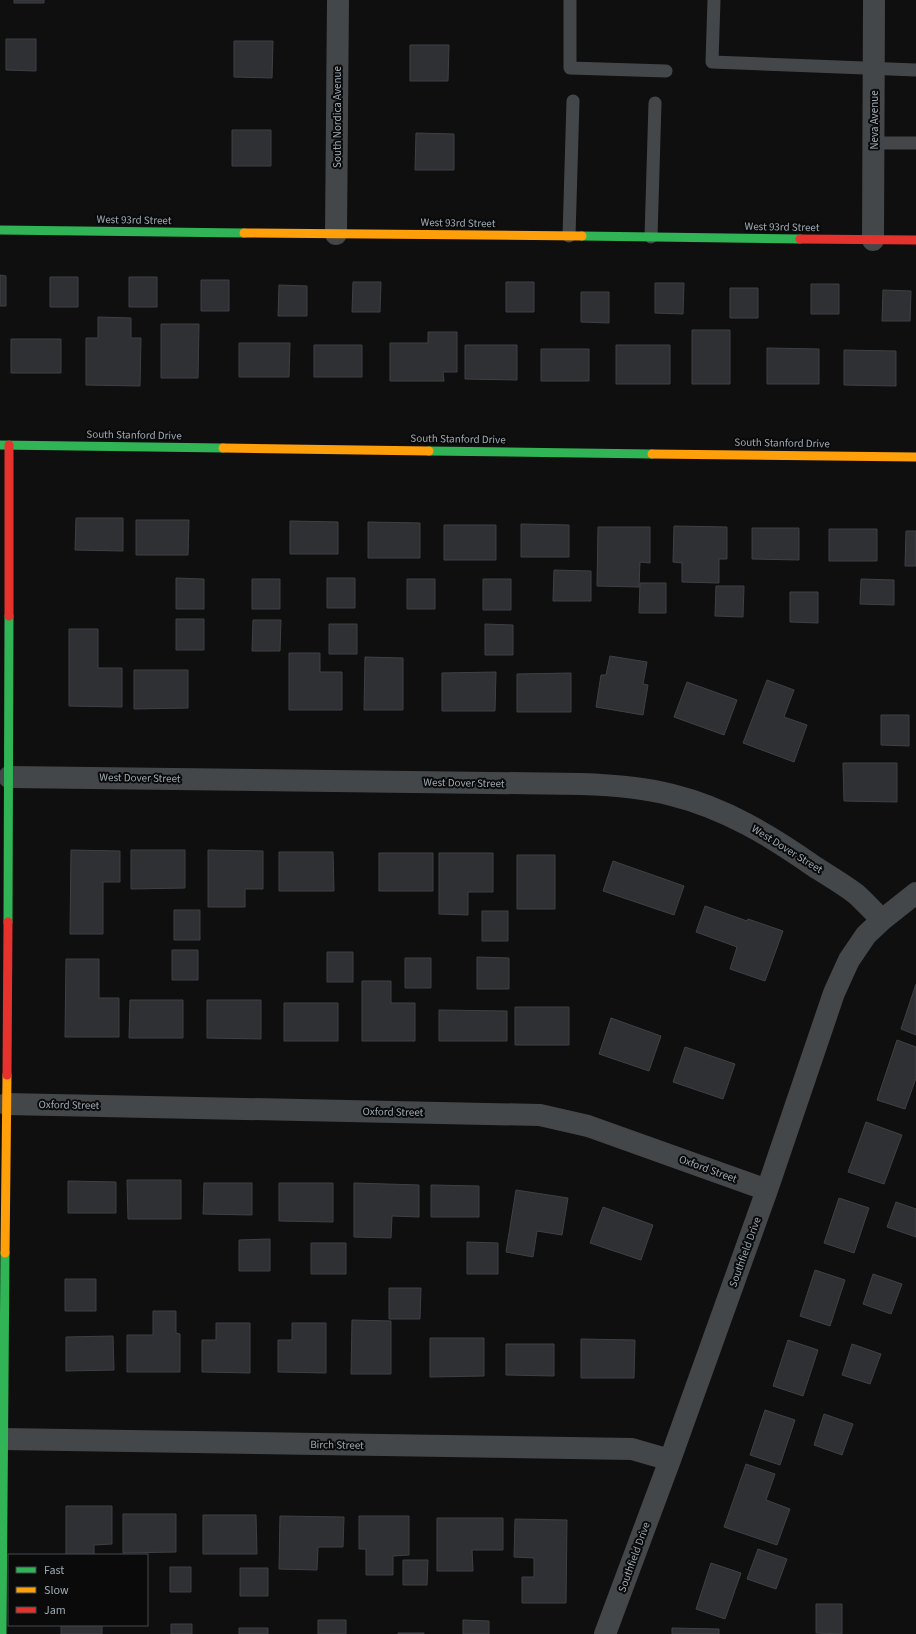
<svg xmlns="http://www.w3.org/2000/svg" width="916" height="1634" viewBox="0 0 916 1634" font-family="'Source Sans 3',sans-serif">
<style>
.building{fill:#2f3033;stroke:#3e4144}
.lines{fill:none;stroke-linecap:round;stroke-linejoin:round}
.lane{stroke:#444749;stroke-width:13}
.street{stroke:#444749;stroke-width:22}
.fast{stroke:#30b455;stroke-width:9}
.slow{stroke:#ff9f0a;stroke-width:9}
.jam{stroke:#e5322d;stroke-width:9}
.labels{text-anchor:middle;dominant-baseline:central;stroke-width:4;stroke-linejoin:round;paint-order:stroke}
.street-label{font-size:11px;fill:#9eaab3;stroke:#0a0a0b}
</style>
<rect width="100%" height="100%" fill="#0f0f10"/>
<path class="building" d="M14,0h30v3h-30z
M6,39h30v32l-30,-1z
M234,41h39l-1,37 -38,-1z
M410,45h39l-1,36h-38z
M232,130h39v36h-39z
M416,133l38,1v36h-39z
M0,275l6,1v30h-6z
M50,277h28v30h-28z
M129,277h28v30h-28z
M201,280h28v31h-28z
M353,282h28l-1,30h-28z
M506,282h28v30h-28z
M655,283h29l-1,31 -28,-1z
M811,284h28v30h-28z
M279,285l28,1v30h-29z
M730,288h28v30h-28z
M883,290l28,1 -1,30h-28z
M581,292h28v31l-28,-1z
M98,317l33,1v20h10l-1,48 -54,-1v-47h12z
M161,324h38l-1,54h-37z
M692,330h38v54h-38z
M428,332h29v40h-14l1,9h-54v-38h38z
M11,339h50v34h-50z
M239,343h51l-1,34h-50z
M314,345h48v32h-48z
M465,345h52v35l-52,-1z
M616,345h54v39h-54z
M767,348l52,1v35h-52z
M541,349h48v32h-48z
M844,350l52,1v35l-52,-1z
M76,518h47v33l-48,-1z
M136,520h53l-1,35h-52z
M290,521l48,1v32h-48z
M368,522l52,1v35h-52z
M521,524l48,1v32h-48z
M444,525h52v35h-52z
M674,526l53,1v32h-8v24l-37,-1v-19l-9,-1z
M598,527h52v36l-10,-1 -1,25 -42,-1z
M752,528h47v32l-47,-1z
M829,529h48v32h-48z
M906,531h10v35h-11z
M554,570l37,1v30h-38z
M176,578l28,1v30h-28z
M327,578h28v30h-28z
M252,579h28v30h-28z
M407,579h28v30h-28z
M483,579h28v31h-28z
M861,579l33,1v25l-34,-1z
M640,583h26v30h-27z
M716,586h28l-1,31 -28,-1z
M790,592h28v31l-28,-1z
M176,619h28v31h-28z
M253,620h28l-1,31h-28z
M329,624h28v30h-28z
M485,624l28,1v30h-28z
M69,629h29v39h24v39l-53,-1z
M289,653h31v19h22v38h-53z
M610,656l37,6 -4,22 5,1 -5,30 -47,-8 5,-32h5z
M365,657l38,1v52h-39z
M134,670h54v38l-54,1z
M496,672l-1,39h-53v-38z
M571,673v39h-54v-38z
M767,680l27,10 -10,27 23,8 -13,37 -51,-19z
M687,682l50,18 -13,35 -50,-18z
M881,715h28v31l-28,-1z
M843,763h54v39l-53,-1z
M71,850l49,1v31h-17v52h-33z
M131,850h54v38l-54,1z
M208,850l55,1v38h-18v18h-37z
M279,852h54l1,39h-55z
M379,853h54v38h-54z
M439,853h54v39h-25v23l-29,-1z
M517,855h38v54h-38z
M613,861l71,25 -10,29 -71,-24z
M705,906l42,15 1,-2 35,12 -18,50 -35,-12 7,-22 -41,-15z
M174,910h26v30h-26z
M482,911h26v30h-26z
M172,950h26v30h-26z
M327,952h26v30h-26z
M477,957l32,1v31h-32z
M405,958h26v30h-26z
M66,959h33v39h20v39h-54z
M362,981h29v22h24v38h-53z
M916,984v51l-15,-6z
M130,1000h53v38h-54z
M207,1000h54v39l-54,-1z
M284,1003h54v38h-54z
M515,1007h54v38h-54z
M439,1010l68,1v30h-68z
M611,1018l50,18 -12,35 -50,-17z
M897,1040l19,7v31l-11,31 -28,-9z
M685,1047l50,17 -12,35 -50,-17z
M866,1122l36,13 -18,49 -36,-12z
M127,1180h54v39h-53z
M68,1181l48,1v31h-48z
M204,1183h48v32l-49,-1z
M279,1183h54v39l-54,-1z
M354,1183l65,2v32l-27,-1 -1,22 -37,-1z
M431,1185l48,1v31h-48z
M516,1190l52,8 -6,37 -25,-4 -4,26 -27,-5z
M839,1198l30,10 -15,45 -30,-10z
M896,1202l20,7v28l-29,-10z
M603,1207l50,18 -12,35 -51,-17z
M270,1239v32h-31v-31z
M467,1242l31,1v31h-31z
M311,1243h35v31h-35z
M815,1270l30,10 -15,46 -30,-10z
M873,1274l29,10 -11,30 -28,-10z
M65,1279h31v32h-31z
M389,1288h32l-1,31h-31z
M153,1311h23v22l4,1v38h-53v-37h26z
M352,1320l39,1v53h-40z
M216,1323h34v50l-48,-1v-32h14z
M292,1323h34v50l-48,-1v-32h14z
M113,1336l1,34 -48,1v-34z
M430,1338h54v38l-54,1z
M581,1339l54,1 -1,38h-53z
M788,1340l30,10 -15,46 -30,-10z
M506,1344h48v32l-48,-1z
M852,1344l29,10 -11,30 -28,-9z
M765,1410l30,10 -15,45 -30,-10z
M824,1414l29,10 -11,31 -28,-10z
M746,1464l29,10 -9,26 24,9 -13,36 -53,-18z
M66,1506h46v38l-18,1v10h-28z
M123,1514h53v38l-53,1z
M203,1515h53l1,39h-54z
M280,1516l64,1 -1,30h-25l-1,23 -38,-1z
M359,1516h50v39l-16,1v19h-27v-26h-7z
M437,1518h66v32h-31l1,21h-36z
M515,1519l52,1 -1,83h-44v-26h12v-19l-20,-1z
M758,1549l29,10 -11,30 -29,-10z
M403,1560h25l-1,25h-24z
M711,1563l30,10 -16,46 -29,-10z
M170,1567h21v25h-21z
M240,1568h28v28h-28z
M816,1604h26v30l-26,-1z
M318,1620h28v14h-28z
M463,1620l26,1v13h-26z
M171,1624h21v10h-21z
M61,1625h41v9h-41z
M239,1628h29v6h-29z
M672,1628l47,1v5h-47z
M398,1633h26v1h-26z"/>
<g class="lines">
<path class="lane" d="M570,0v68l96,3
M714,0l-2,62 204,8
M874,143h42
M569,236l4,-135
M651,237l4,-134"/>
<path class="street" d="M336,234l2,-234
M873,240l1,-240
M9,777l572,7c31,1 61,3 91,11 53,13 99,41 143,72 14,9 28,17 41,27 9,8 17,17 26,26
M6,1104l534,11 48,11 179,64
M3,1439l629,10 38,11
M605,1634l65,-174 97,-270 67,-197 15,-33 17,-25 16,-15 34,-27"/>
<path class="fast" d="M0,230l244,3
M582,236l218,3
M0,445l223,3
M429,451l223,3
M8,922l1,-306
M2,1634l3,-381"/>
<path class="slow" d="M244,233l338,3
M223,448l206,3
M652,454l264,3
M5,1253l2,-178"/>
<path class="jam" d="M800,239l116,1
M9,445v171
M7,1075l1,-153"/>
</g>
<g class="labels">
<g class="street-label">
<text transform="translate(337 117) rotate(-90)">South Nordica Avenue</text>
<text transform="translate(874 120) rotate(-90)">Neva Avenue</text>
<text transform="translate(134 220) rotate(1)">West 93rd Street</text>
<text transform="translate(458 223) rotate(1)">West 93rd Street</text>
<text transform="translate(782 227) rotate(1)">West 93rd Street</text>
<text transform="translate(134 435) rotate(1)">South Stanford Drive</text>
<text transform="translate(458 439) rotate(1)">South Stanford Drive</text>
<text transform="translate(782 443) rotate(1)">South Stanford Drive</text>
<text transform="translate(140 778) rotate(1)">West Dover Street</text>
<text transform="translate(464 783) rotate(1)">West Dover Street</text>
<text transform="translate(787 849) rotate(32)">West Dover Street</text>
<text transform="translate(69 1105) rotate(1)">Oxford Street</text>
<text transform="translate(393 1112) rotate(1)">Oxford Street</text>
<text transform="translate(708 1169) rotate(20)">Oxford Street</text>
<text transform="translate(745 1252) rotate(-70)">Southfield Drive</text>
<text transform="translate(337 1445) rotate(1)">Birch Street</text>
<text transform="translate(634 1557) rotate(-70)">Southfield Drive</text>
</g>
</g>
<rect x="8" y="1554" width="140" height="72" fill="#0a0a0b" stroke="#454a4e"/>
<rect x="16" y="1567" width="20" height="6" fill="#30b455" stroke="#454a4e"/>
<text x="44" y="1574" font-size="12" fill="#9eaab3">Fast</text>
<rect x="16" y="1587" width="20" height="6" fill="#ff9f0a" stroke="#454a4e"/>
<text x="44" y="1594" font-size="12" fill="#9eaab3">Slow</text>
<rect x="16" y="1607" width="20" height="6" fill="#e5322d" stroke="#454a4e"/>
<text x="44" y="1614" font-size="12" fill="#9eaab3">Jam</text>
</svg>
